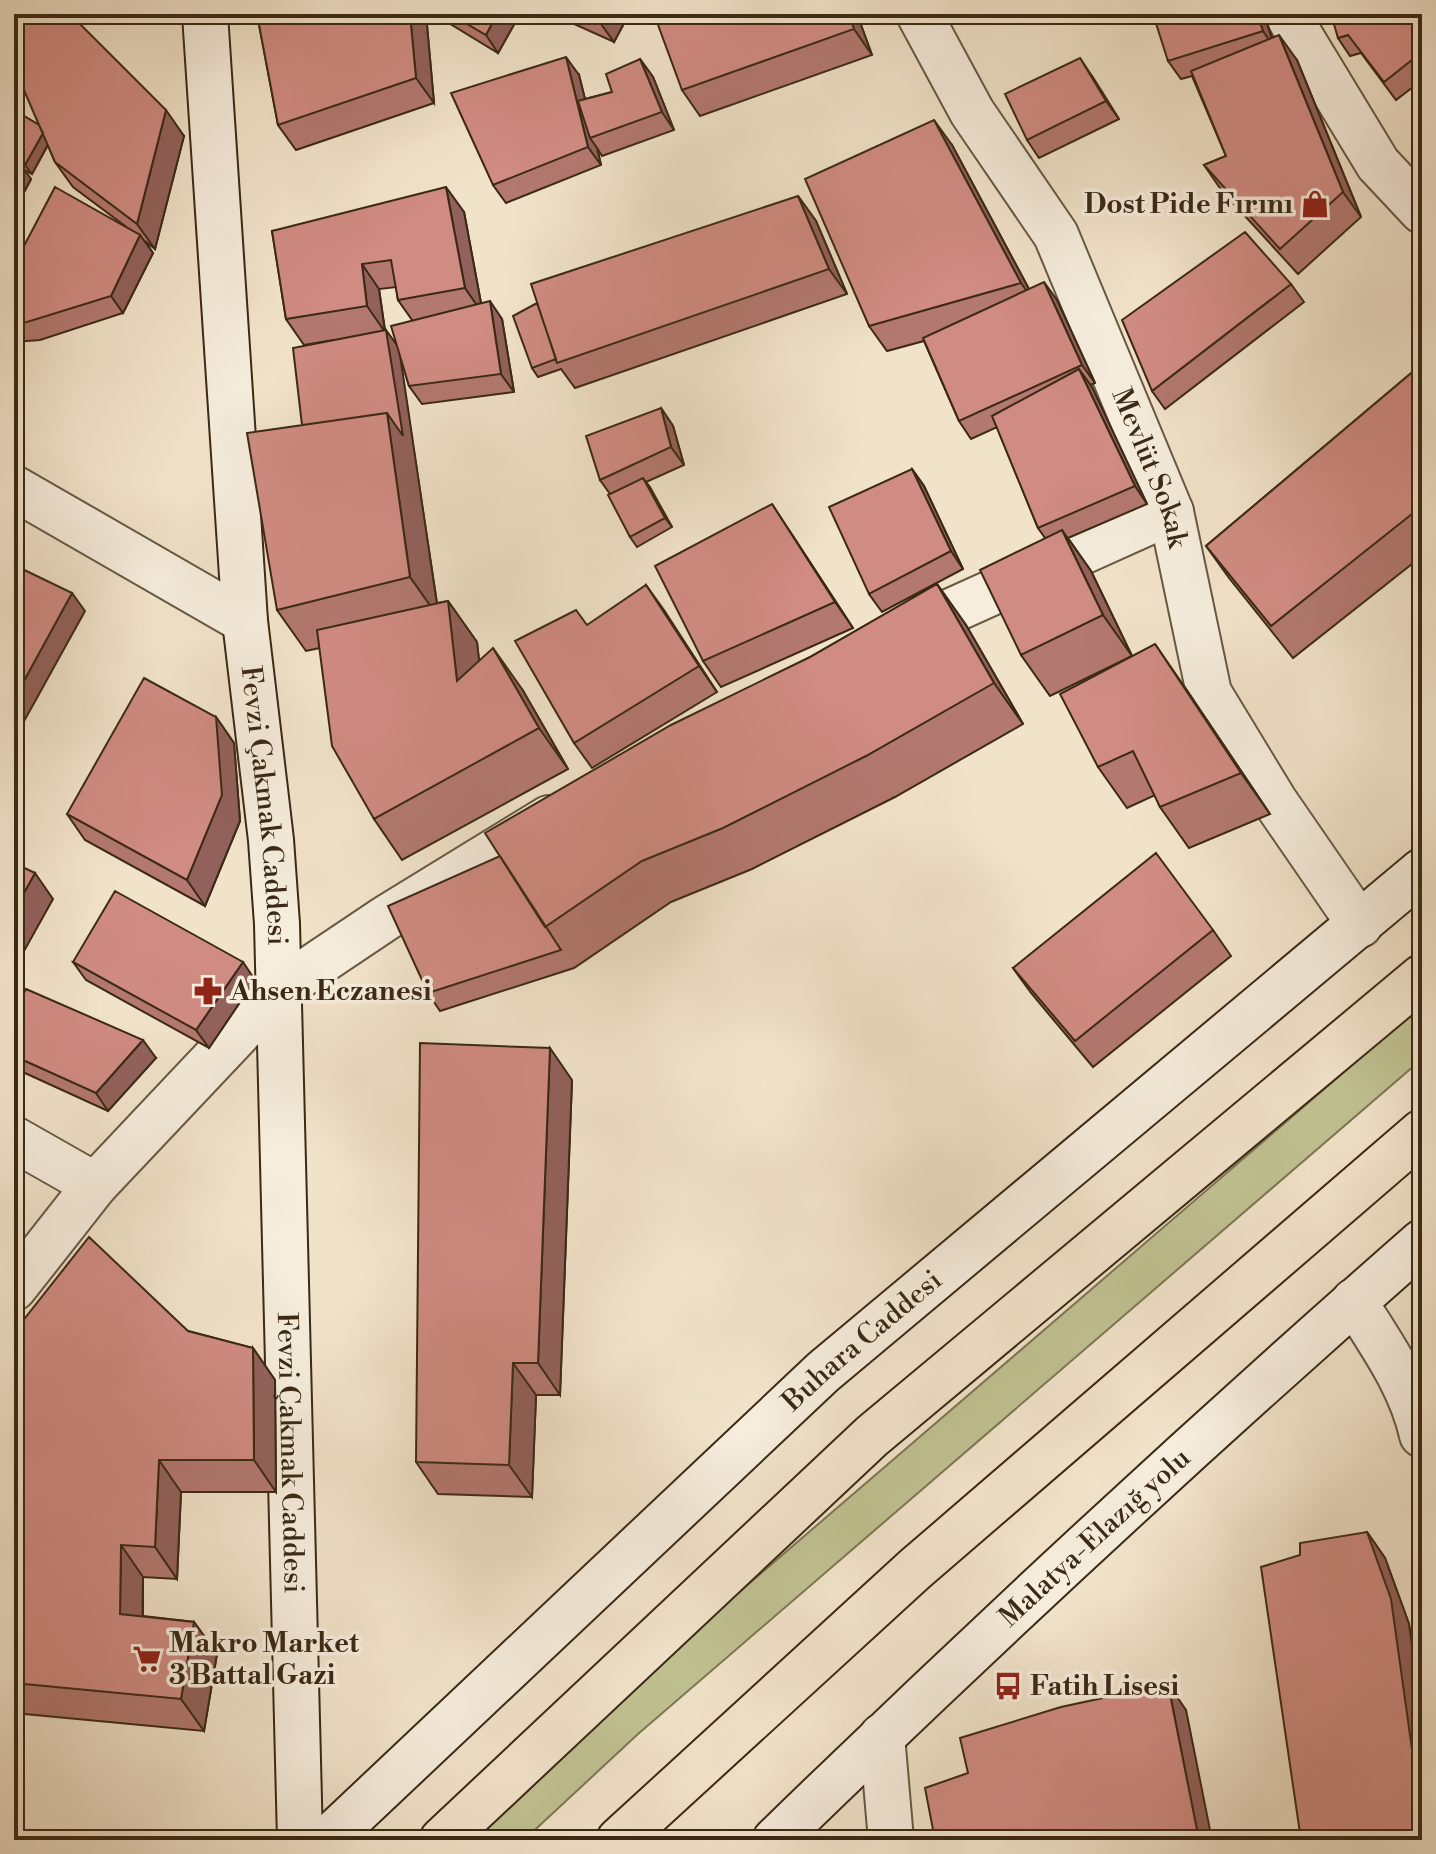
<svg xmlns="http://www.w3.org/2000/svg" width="1436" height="1854" viewBox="0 0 1436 1854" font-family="'Libre Bodoni',serif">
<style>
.green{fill:#c0c292;stroke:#7e7654;stroke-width:2}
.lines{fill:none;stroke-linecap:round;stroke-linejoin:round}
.street-casing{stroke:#685842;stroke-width:48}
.secondary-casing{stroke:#3b2915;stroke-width:48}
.highway-casing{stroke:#3b2915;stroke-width:48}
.street{stroke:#f6eddd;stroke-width:44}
.secondary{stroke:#f6eddd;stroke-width:44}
.highway{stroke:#f1e3ca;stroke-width:44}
.wall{fill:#b37870;stroke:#3b2915;stroke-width:2;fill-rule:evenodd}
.shaded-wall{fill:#92615b;stroke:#3b2915;stroke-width:2}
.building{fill:#d08b82;stroke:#3b2915;stroke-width:2}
.labels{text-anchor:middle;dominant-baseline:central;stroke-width:7;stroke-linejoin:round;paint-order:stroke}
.poi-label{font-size:28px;font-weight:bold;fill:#3b2915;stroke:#f6eddd;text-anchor:start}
.street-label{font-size:28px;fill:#3b2915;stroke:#f6eddd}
</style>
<rect width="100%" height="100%" fill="#f1e3ca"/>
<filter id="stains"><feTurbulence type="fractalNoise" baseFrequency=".0025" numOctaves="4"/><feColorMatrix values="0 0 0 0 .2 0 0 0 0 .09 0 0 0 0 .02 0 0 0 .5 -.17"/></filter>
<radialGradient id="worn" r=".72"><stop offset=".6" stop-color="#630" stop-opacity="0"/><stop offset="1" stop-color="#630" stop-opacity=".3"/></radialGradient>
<path class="green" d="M1422,1005v54l-784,675 -114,106h-57l242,-222z"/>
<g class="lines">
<defs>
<g id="street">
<path id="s1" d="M919,14l53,98 84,123 115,277 38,181 65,107 86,125"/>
<path d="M1287,14l91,150 44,47"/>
<path d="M14,488l231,133"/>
<path d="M900,634l271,-122"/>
<path d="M14,1139l81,46"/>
<path d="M14,1288l81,-103 185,-196 106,-71 163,-100"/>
<path d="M1354,1301c27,43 57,84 68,134"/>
<path d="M882,1736l9,104"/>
</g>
<g id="secondary">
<path id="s2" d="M205,14l40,607 26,219 6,84 23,916"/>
<path id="s3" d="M327,1840l496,-468 599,-501"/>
<path id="s4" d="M775,1840c211,-205 426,-404 647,-598"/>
</g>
<path id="highway" d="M442,1840l430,-404 550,-459
M619,1840l296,-271 507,-437"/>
</defs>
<use href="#street" class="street-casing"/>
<use href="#secondary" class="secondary-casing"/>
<use href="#highway" class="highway-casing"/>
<use href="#street" class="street"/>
<use href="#secondary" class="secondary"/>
<use href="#highway" class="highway"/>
</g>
<path class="wall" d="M257,14h169l8,89 -138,47 -18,-25z
M434,14h86l-22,39z
M552,14h77l-15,28z
M857,14l15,41 -172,61 -18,-26z
M1264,14l8,23 25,23 64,157 -63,57 -76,-83 -18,-26 22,-9 -34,-80 -11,3 -13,-18z
M1422,14v66l-26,20 -35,-47 -11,3 -12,-18z
M640,59l13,18 21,53 -72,26 -5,-8 4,17 -95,38 -13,-18 86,-110 6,24 27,-7z
M1092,76l27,43 -80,39 -12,-18z
M14,110l25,15 145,11 -29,113 -10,-8 8,12 -30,60 -83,27 -26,2v-77l111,-39 -52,-39 -18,-25 -7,-17 -16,29 -8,-4 7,9 -17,32z
M952,145l77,144 28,11 38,83 -5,2 57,119 -79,34 23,33 41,85 -82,40 -29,-41 24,-117 -7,-10 -41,-101 -26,12 -12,-18 -35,-80 -37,10 -18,-25z
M798,196l18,25 31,73 -272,94 -14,-19 -23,8 -6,-9z
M464,212l17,91 21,16 12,73 -92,12 -13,-18 -10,-33 38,250 11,-2 29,41 2,19 43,28 46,80 -166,91 -28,-41 -54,-171 -14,3 -29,-41 25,-185 31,-85 -29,5 -18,-26 -14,-88zM396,287l2,13 14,20 -15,26 -12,-16 -6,-41z
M1291,284l13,18 -139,107 -13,-18z
M1422,364v192l-129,102 -64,-80 -23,-32z
M661,408l12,18 11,39 -38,17 26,45 -35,20 -7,-10 -20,-43 -10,-14z
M912,469l12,17 39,83 -81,43 -13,-18z
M789,530l64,98 -132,59 -18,-26z
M937,584l29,41 57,99 -128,73 -143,72 -81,33 -97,66 -134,43 -12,-18 72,-137 310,-199z
M646,585l71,107 -125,76 -18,-25z
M1184,686l86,128 -81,34 -29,-41 -5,-12 -28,13 -29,-41z
M216,717l18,26 6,78 -35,85 -120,-66 -18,-26z
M1213,930l18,26 -138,111 -62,-74 -18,-25z
M73,962l182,18 -46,68 -123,-68z
M14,1011l142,47 -48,53 -94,-43z
M572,1080l-12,315h-24l-4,102 -94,-3 -22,-32z
M188,1331l65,17 22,32 1,112h-95l-4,87 -34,-2v39l51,6 23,32 -13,77 -190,-18v-381z
M1367,1532l18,26 24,66 13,93v123h-121l-1,-285z"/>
<path class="shaded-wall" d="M410,14h16l8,89 -18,-25z
M497,14h23l-22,39 -12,-18z
M607,14h22l-15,28 -13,-18z
M849,14h8l15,41 -18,-26z
M1257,14h7l11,35 -12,-18z
M1279,35l18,25 64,157 -18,-25z
M566,57l13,18 15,61 -4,2 7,10 4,17 -13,-18z
M1080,58l12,18 27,43 -13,-18z
M640,59l13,18 21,53 -12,-18z
M166,110l18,26 -29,113 -18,-25z
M934,120l18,25 87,163 -18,-25z
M46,128l6,9 -20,37 -7,-9z
M14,155l17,24 -17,32z
M446,187l18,25 19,102 -18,-26z
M798,196l18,25 31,73 -18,-25z
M140,235l13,18 -30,60 -12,-17z
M362,264l17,25 6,43 -18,-26z
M1044,282l13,18 38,83 -13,-18z
M490,301l12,18 12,73 -13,-18z
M386,330l13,18 40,270 -29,-41 -23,-164z
M1079,369l13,18 55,117 -12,-18z
M661,408l12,18 11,39 -13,-18z
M912,469l12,17 39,83 -12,-18z
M643,478l7,9 22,40 -7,-9z
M772,504l17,26 64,98 -18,-26z
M1062,530l29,41 41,85 -29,-41z
M937,584l29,41 57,99 -29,-41z
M646,585l18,25 53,82 -18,-26z
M72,593l13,18 -67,121 -4,-6v-27z
M448,601l29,41 9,80 -29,-41z
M1155,644l29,42 86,128 -29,-41z
M493,648l29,41 46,80 -29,-41z
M216,717l18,26 6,78 -35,85 -18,-26z
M35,873l18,26 -39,70v-58z
M243,962l12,18 -46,68 -13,-18z
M143,1040l13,18 -48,53 -12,-18z
M550,1048l22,32 -12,315 -22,-32z
M253,1348l22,32 1,112 -22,-32z
M513,1363l23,32 -4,102 -23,-32z
M159,1460l22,32 -4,87 -22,-32z
M1367,1532l18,26 24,66 13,93v104z
M121,1545l22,32 -1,69 -22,-32z
M194,1622l23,32 -13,77 -23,-32z
M1168,1684l18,26 26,130h-13z"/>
<path class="building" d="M14,14h56l96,96 -29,114 -82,-62 -41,-95z
M257,14h153l6,64 -138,47z
M450,14h47l-11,21z
M579,14h28l-6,10z
M654,14h195l5,15 -172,61z
M1153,14h104l6,17 -95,30z
M1331,14h91v38l-38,30 -36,-47 -10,3z
M1279,35l64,157 -63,57 -76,-84 22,-9 -35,-85z
M566,57l22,90 -95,38 -42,-92z
M1080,58l26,43 -79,39 -22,-46z
M640,59l22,53 -72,26 -12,-37 34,-9 -6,-18z
M14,110l25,15 4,8 -18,32 -7,-5 -4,-5z
M934,120l87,163 -152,43 -64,-147z
M55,187l85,48 -29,61 -84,26 -13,1v-58z
M446,187l19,101 -67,12 -7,-40 -29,4 5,42 -81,13 -14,-88z
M798,196l31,73 -272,94 -26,-79z
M1245,232l46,52 -139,107 -30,-71z
M1044,282l38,83 -123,56 -36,-83z
M490,301l11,73 -92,12 -18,-60z
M537,303l19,56 -24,9 -19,-52z
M386,330l17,106 -16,-23 -85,12 -9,-77z
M1422,364v142l-151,120 -65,-80z
M1079,369l56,117 -97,42 -46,-112z
M661,408l10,39 -71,33 -14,-44z
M387,413l23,164 -133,33 -30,-177z
M912,469l39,82 -82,43 -40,-87z
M643,478l22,40 -35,19 -22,-42z
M772,504l63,98 -132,59 -48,-95z
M1062,530l41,85 -82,40 -41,-85z
M14,565l58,28 -58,106z
M937,584l57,99 -128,73 -143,72 -81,33 -97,66 -60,-94 186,-108 139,-68z
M646,585l53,81 -125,77 -59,-102 61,-31 11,15z
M448,601l9,80 36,-33 46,80 -165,91 -42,-73 -15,-116z
M1155,644l86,129 -81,34 -27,-56 -35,16 -38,-73z
M144,678l72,39 6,78 -35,85 -120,-66z
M1156,853l57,77 -138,111 -62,-73z
M500,856l61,94 -133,43 -40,-87z
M14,863l21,10 -21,38z
M115,891l128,71 -47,68 -123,-68z
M26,989l117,51 -47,53 -82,-37v-45z
M420,1043l130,5 -12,315h-25l-4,102 -93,-3z
M89,1237l99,94 65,17 1,112h-95l-4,87 -34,-2 -1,69 74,8 -13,77 -167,-16v-351z
M1367,1532l24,67 31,222v12l-57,7h-64l-40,-273 39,-12v-12z
M1168,1684l31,156h-264l-10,-52 43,-15 -8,-35 101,-31z"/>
<defs>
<symbol id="shop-bare" viewBox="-9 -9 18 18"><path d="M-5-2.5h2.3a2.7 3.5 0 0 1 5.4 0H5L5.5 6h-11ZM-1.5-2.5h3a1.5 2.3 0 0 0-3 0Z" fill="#8f2418" stroke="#f6eddd" stroke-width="2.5" paint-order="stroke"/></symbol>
<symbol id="pharmacy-bare" viewBox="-9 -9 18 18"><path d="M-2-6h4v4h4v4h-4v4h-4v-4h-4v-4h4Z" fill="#8f2418" stroke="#f6eddd" stroke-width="2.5" paint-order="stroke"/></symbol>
<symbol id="supermarket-bare" viewBox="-9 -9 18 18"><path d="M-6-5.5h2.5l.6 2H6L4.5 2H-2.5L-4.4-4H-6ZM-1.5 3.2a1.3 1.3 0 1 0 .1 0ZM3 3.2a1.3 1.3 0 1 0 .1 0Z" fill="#8f2418" stroke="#f6eddd" stroke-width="2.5" paint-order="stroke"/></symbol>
<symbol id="bus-bare" viewBox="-9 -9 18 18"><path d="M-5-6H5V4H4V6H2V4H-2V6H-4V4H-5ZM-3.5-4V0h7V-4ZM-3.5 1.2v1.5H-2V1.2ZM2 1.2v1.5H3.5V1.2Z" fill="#8f2418" stroke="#f6eddd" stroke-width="2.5" paint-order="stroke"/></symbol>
</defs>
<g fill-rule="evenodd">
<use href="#shop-bare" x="1295" y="184" width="40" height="40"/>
<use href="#pharmacy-bare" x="188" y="971" width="40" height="40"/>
<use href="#supermarket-bare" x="127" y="1639" width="40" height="40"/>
<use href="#bus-bare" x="988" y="1666" width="40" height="40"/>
</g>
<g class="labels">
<g class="poi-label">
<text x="1293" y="204" text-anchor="end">Dost Pide Fırını</text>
<text x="230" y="991">Ahsen Eczanesi</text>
<text x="169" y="1643">Makro Market<tspan x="169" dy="32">3 Battal Gazi</tspan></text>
<text x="1030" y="1686">Fatih Lisesi</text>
</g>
<g class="street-label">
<text stroke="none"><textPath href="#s1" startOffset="512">Mevlüt Sokak</textPath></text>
<text stroke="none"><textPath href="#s2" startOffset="794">Fevzi Çakmak Caddesi</textPath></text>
<text stroke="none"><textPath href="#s3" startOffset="732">Buhara Caddesi</textPath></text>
<text stroke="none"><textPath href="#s2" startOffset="1442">Fevzi Çakmak Caddesi</textPath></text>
<text stroke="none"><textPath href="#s4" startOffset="440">Malatya-Elazığ yolu</textPath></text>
</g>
</g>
<rect width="1436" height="1854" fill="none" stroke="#f1e3ca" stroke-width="48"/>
<rect x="16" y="16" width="1404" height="1822" fill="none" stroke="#3b2915" stroke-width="4"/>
<rect x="24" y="24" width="1388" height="1806" fill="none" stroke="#3b2915" stroke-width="2"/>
<rect width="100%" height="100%" filter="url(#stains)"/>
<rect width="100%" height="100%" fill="url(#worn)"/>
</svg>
